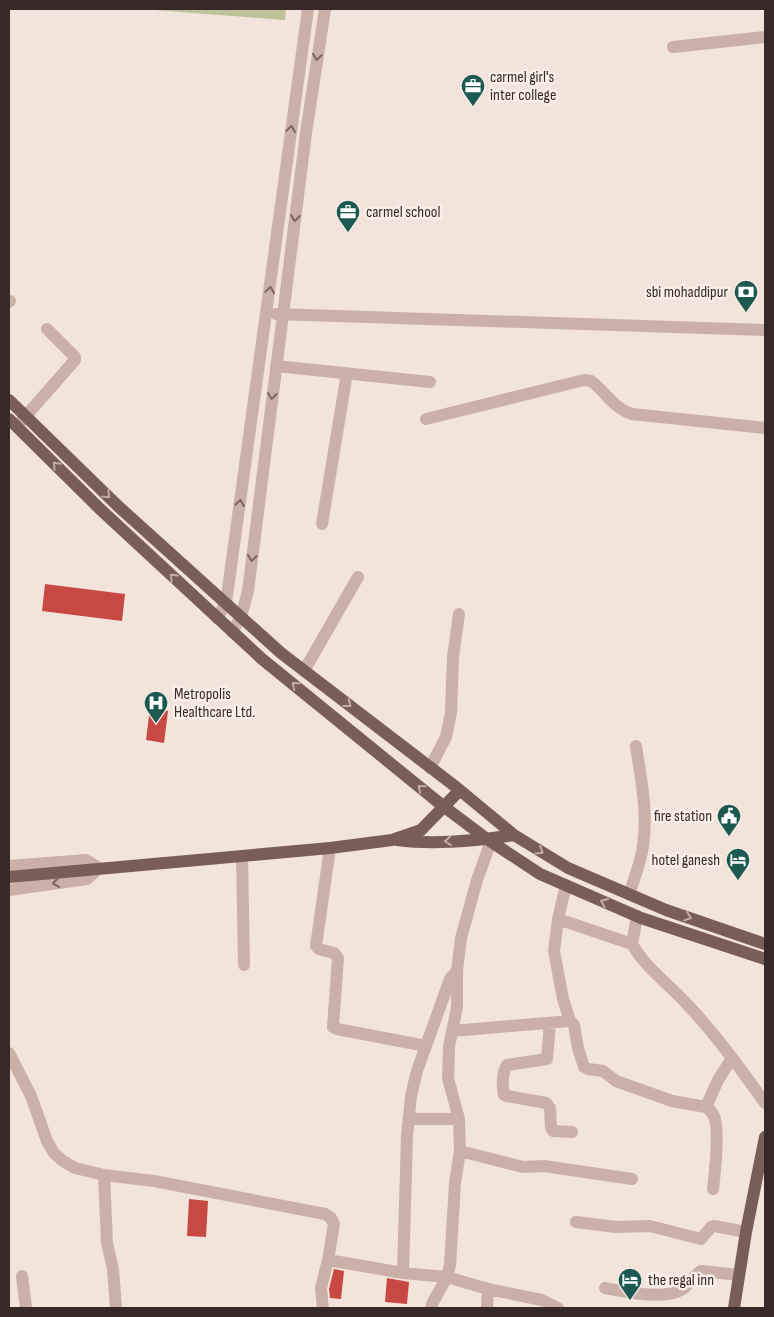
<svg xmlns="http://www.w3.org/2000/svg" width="774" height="1317" viewBox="0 0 774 1317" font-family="'Sofia Sans Condensed',sans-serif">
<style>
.green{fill:#bdc29b}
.building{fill:#c84943}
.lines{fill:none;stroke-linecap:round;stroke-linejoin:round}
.minor{stroke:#cbb0a7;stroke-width:12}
.major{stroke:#795d58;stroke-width:12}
.oneway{stroke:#7a6661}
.oneway2{stroke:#c0ada7}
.labels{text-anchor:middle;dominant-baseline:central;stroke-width:5;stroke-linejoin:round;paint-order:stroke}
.poi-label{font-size:16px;fill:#372928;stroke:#faeee8;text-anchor:start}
</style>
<rect width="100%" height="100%" fill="#f2e3db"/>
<path class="green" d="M140,9h146l-1,11z"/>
<path class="building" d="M45,584l80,10 -3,27 -80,-10z
M150,708l18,3 -4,32 -18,-3z
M189,1199l19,2 -2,36 -19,-1z
M334,1269l10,2 -3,28 -11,-1 -1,-9z
M387,1278l22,4 -2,22 -22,-2z"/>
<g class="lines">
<path class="minor" d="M673,47l92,-10
M9,302l1,-1
M276,314l489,16
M276,366l154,16
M426,419l158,-39 7,1c15,11 22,27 41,33l133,14
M18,425l57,-65v-3l-28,-28
M322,524l25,-151
M217,618l9,-15 82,-594
M232,632l9,-15 7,-26 58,-458 19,-124
M304,671l54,-94
M430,768l16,-31 5,-24 2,-56 6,-43
M330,848l-14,98 3,3 15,4 4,5 -5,69 4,2 89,17
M242,856l2,109
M9,866l77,-6 13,8 -12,11 -78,11
M566,885l-8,34 -4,32 9,48 7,22 4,4 4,23 6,19 4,2 15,2 13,10 56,20 34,6 12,-27 14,-22
M629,894c5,-15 12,-32 14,-48 5,-34 -2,-67 -7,-100
M637,916l-5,28c13,23 34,38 52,57 30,31 56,67 81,102
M558,919l74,25
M550,1023l-3,36 -40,6c-5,8 -5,21 -3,30l3,1 39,7 4,5 1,20 2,3 19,1
M452,1031l118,-10
M9,1053l22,43 16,45 7,12 9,8 12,7 29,7 50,6 171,33 6,4 3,6 -6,36 75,13 44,4 41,12 54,11 16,8
M706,1107c3,2 6,5 8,9 6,15 1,56 -1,73
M409,1119h50
M460,1151l63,16 21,-1 88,13
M104,1175l3,68 6,26 3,39
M576,1222l40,5 34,-1 51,13 10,-12 3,-1 32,6
M403,1273l4,-137 4,-40 6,-25 33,-92 6,-7
M22,1276l4,32
M605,1288c20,4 58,12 76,2 8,-4 11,-14 20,-19l38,4
M323,1308l-2,-20 7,-28
M431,1308l2,-6 14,-25 3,-12 5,-82 5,-32 -1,-32 -11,-41 1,-31 8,-40v-36l4,-33 16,-58 14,-39
M487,1308l1,-19"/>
<path class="major" d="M9,400l110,107 162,146 175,134 58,48 54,33 98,42 99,34
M9,419l91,90 162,150 181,147 44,33 53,35 101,44 124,41
M397,840c39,5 79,1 117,-5
M9,877l321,-29 62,-8 29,-10 38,-39
M734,1308l12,-76 19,-95"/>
</g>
<defs><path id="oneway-chevron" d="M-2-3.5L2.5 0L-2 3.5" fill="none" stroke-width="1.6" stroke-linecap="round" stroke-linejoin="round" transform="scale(1.25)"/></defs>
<g class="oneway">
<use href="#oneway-chevron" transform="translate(317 57) rotate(99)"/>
<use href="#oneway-chevron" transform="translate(291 129) rotate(-82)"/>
<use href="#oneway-chevron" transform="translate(295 218) rotate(97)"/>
<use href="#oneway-chevron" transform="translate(270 290) rotate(-82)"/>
<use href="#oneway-chevron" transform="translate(272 396) rotate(97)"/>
<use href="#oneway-chevron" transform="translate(240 503) rotate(-82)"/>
<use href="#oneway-chevron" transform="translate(252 558) rotate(97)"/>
<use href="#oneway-chevron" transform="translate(56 883) rotate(172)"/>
</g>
<g class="oneway2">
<use href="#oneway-chevron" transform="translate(56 465) rotate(-135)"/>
<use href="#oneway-chevron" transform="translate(107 495) rotate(44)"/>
<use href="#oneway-chevron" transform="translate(173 577) rotate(-137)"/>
<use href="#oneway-chevron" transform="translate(295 685) rotate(-141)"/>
<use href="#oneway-chevron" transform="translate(348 704) rotate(38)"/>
<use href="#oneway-chevron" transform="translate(421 788) rotate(-141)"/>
<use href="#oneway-chevron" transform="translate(448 841) rotate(176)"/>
<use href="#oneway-chevron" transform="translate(540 851) rotate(32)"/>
<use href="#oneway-chevron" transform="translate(604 902) rotate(-156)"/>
<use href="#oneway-chevron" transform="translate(688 917) rotate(19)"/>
</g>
<defs>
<symbol id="office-pin" viewBox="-11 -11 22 30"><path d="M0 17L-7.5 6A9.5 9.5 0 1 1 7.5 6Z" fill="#1c5951" stroke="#faeee8"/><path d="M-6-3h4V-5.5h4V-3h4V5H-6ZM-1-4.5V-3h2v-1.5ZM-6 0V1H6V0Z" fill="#fff"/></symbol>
<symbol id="bank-pin" viewBox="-11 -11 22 30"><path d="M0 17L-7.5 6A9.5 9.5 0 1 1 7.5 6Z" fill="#1c5951" stroke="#faeee8"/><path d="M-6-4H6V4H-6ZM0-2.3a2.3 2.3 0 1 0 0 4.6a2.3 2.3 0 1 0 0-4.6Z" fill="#fff"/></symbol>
<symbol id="hospital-pin" viewBox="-11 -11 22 30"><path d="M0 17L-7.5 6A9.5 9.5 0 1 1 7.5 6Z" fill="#1c5951" stroke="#faeee8"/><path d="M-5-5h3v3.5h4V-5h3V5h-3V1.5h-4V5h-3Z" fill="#fff"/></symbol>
<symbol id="civic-pin" viewBox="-11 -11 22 30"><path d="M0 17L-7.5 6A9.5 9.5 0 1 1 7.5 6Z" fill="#1c5951" stroke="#faeee8"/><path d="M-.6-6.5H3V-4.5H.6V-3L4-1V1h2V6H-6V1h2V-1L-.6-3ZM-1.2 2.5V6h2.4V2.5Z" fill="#fff"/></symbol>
<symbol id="hotel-pin" viewBox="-11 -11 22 30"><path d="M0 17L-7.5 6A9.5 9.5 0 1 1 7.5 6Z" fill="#1c5951" stroke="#faeee8"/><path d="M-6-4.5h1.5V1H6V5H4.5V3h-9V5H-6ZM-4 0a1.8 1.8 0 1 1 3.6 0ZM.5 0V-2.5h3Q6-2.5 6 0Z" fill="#fff"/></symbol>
</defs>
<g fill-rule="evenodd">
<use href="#office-pin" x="459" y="72" width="28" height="38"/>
<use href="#office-pin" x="334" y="198" width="28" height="38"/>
<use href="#bank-pin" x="732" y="278" width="28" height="38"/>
<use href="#hospital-pin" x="142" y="689" width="28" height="38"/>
<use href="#civic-pin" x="715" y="802" width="28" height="38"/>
<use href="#hotel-pin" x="724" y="846" width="28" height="38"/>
<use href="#hotel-pin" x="616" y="1266" width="28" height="38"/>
</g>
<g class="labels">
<g class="poi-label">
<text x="490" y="77">carmel girl's<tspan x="490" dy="18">inter college</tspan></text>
<text x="366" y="212">carmel school</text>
<text x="728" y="292" text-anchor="end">sbi mohaddipur</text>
<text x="174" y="694">Metropolis<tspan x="174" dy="18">Healthcare Ltd.</tspan></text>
<text x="712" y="816" text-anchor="end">fire station</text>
<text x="720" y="860" text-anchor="end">hotel ganesh</text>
<text x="648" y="1280">the regal inn</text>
</g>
</g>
<rect width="774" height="1317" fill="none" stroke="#372928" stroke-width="20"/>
</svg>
